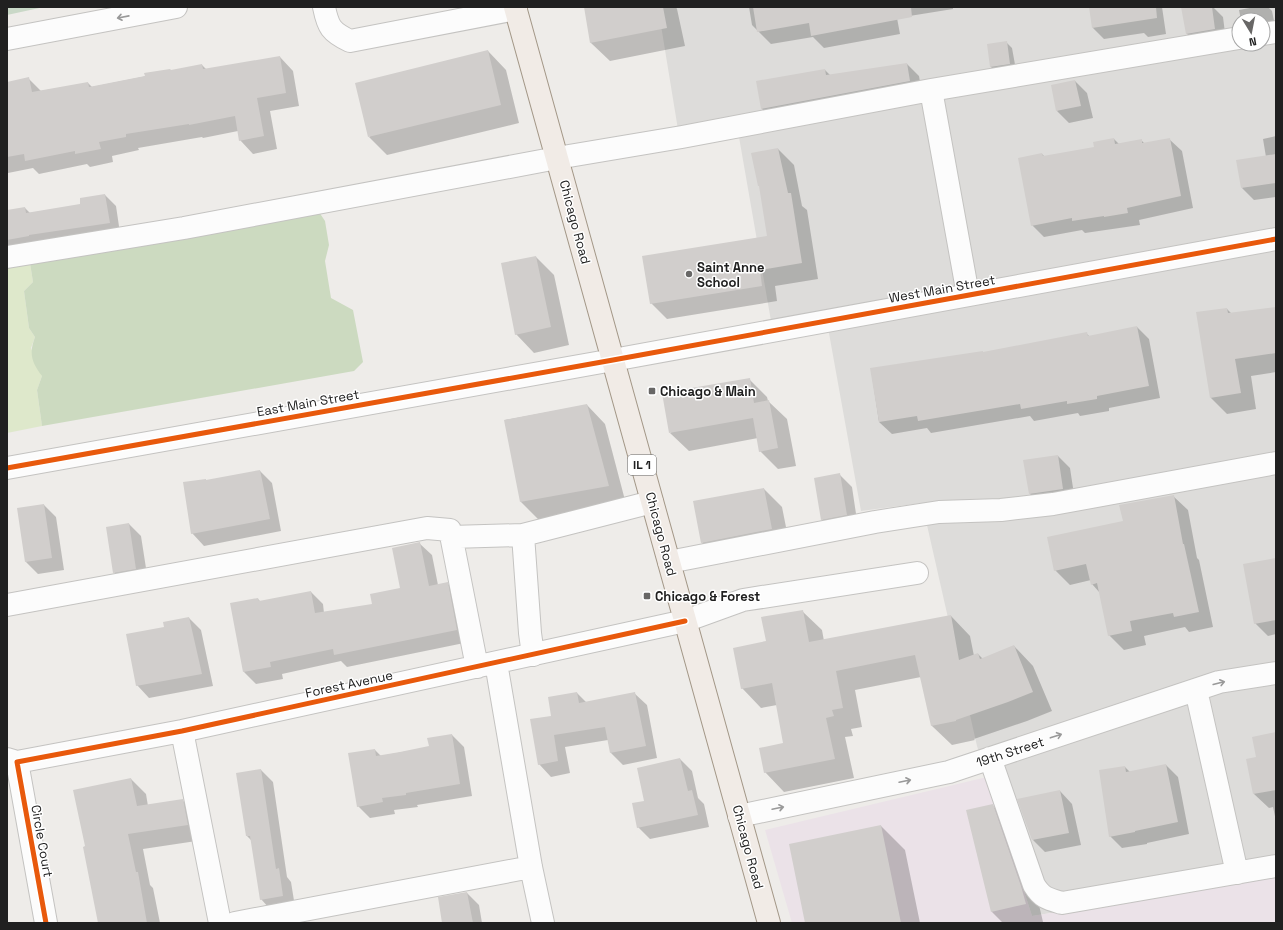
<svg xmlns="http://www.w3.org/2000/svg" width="1283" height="930" viewBox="0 0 1283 930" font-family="'Space Grotesk',sans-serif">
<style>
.residential{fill:#dddcda;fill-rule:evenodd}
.industrial{fill:#ebe2e8}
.grass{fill:#dee8cb}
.forest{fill:#ccdac0}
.cemetery{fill:#c9d8c7}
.shadow{fill:#0003}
.building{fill:#d1cecc}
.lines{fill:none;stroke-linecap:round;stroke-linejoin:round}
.minor-casing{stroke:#c4c3c1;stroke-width:24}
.major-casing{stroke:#a39787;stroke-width:24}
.minor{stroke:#fcfcfc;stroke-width:22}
.major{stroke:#f1ebe6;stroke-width:22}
.cycleway-casing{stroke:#fff;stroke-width:8}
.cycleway{stroke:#e8590c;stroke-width:5}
.oneway{stroke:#999}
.poi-dot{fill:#686766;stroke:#fff;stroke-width:1.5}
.labels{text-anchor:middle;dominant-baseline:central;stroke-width:3;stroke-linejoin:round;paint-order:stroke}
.shield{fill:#fff;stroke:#636363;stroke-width:1}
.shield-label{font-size:12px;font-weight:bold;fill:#202020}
.street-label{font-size:13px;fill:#202020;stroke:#fff}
.poi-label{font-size:13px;font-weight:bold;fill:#202020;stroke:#fff;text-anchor:start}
</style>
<rect width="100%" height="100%" fill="#eeece9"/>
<path class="residential" d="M658,7h618v870l-244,39 -55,-170 -55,-243 -61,8 -36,-200 -54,10 -32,-184 -58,11zM1239,20h24v24h-24z"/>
<path class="industrial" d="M987,777l45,139 244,-39v46h-484l-27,-93z"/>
<path class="grass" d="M30,263l3,19 -9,9 5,37 6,9 -4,11 11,28 -5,14 5,36 -35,7v-167z"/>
<path class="forest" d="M319,212l6,9 4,24 -4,16 6,37 22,12 10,52 -9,9 -312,55 -5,-36 5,-14c-11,-14 -13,-23 -7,-39l-6,-9 -5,-37 9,-9 -3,-19z"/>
<path class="cemetery" d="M7,7h37l-37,8z"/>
<path class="shadow" d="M585,7h91l1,2 8,37 -75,15 -19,-18z
M749,7h204v2l-56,9 3,16 -76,14 -11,-11 -42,7 -19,-19z
M1090,7h72l4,27 -18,3 -4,-4 -40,6 -11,-11z
M1198,7h15l10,10 3,24 -27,4 -13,-12z
M1255,7h13l4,4 3,15 -12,3v-9h-22l-2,-10z
M1006,42l6,6 4,22 -19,3 -6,-6 -3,-22z
M488,51l18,19 13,53 -132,32 -18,-18z
M280,57l13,14 6,35 -29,5 7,38 -24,5 -13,-14 -2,-9 -35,7 -1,-1 -64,11 1,2 -27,6 1,6 -23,5 -3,-3 -48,10 -6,-6 -25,5 -1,-2v-88l21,-5 13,13 47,-8 4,4 110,-22 5,5z
M907,64l12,12 3,17 -148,28 -12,-12 -4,-27 67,-12 6,6z
M1075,81l12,12 6,25 -24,5 -12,-12z
M1276,136v61l-22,3 -12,-12 24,-31 -3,-18z
M1114,139l5,5 22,-4 4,4 24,-5 13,12 11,57 -54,12 1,5 -55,8 -3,-3 -38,7 -12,-12 10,-71 3,3 50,-9z
M778,149l16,16 8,41 5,4 11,69 -43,7 2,15 -110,18 -16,-16 117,-66z
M105,195l11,11 4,27 -113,18v-40l18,-3 5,5 51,-8z
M536,257l18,18 15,70 -35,8 -18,-19z
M1276,308v64l-25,4 5,33 -29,5 -16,-16 16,-89 5,5z
M1137,327l12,12 11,59 -51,10v3l-29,5 -2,-3 -44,8 -4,-5 -99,17 -4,-5 -35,6 -13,-12 -8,-53 112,-16 104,-19 3,3z
M749,379l18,18 1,4 19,18 9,47 -18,3 -18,-18 -2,-13 -69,13 -19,-18z
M587,405l18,19 21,80 -87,16 -18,-18 -16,-82z
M1058,456l12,12 5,33 -33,5 -12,-12z
M260,471l12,12 9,48 -77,15 -12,-13 14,-52z
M840,475l12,12 6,40 -24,4 -12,-12z
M764,489l18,18 8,40 -70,14 -18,-18z
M1173,496l15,14 9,48 2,2 14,67 -24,5 -4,-5 -41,9 2,9 -22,5 -15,-15 -9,-42 -8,-9 -1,-4 -21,5 -15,-15 69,-48z
M44,505l12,12 8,53 -26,4 -12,-12z
M129,524l12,12 7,45 -22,4 -12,-13z
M419,543l13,12 6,30 9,-2 12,12 10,47 -122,25 -6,-6 -59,13 1,5 -27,5 -12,-12 14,-73 3,3 50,-10 12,12 1,9 49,-8 28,-17z
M1276,559v75l-8,2 -13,-13z
M802,611l20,19 2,11 127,-25 19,20 4,20 4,-2 5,5 31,-13 19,20 19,45 -25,10 -53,18 1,1 -23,5 -20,-19 -11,-49 -66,13 7,37 -11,2 2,7 -8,1 9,41 -70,14 -19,-20 19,-28 -7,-39 -16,3 -19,-20 25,-46z
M189,618l12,12 12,56 -64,12 -12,-13 28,-57z
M577,693l10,10 47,-10 13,12 10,53 -34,7 -12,-12 -3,-13 -43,7 5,26 -19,4 -12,-13 14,-47z
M1276,733v88l-3,-14 -4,1 -15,-14 -7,-34 10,-2z
M452,735l12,12 8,49 -55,9 1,2 -24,3 1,4 -25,4 -12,-12 17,-56 6,6 49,-9z
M680,759l12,12 6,27 6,6 5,23 -59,12 -12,-12 7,-26z
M1166,765l12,12 11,57 -42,9v1l-25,4 -12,-12 15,-69 5,5z
M261,770l12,12 14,95 4,5 5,31 -19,4 -16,-18 -9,-58 -5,-5z
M131,779l15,15 2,12 34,-6 16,16 5,24 -60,9 7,36 3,3 7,35h-62z
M1060,791l12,13 9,41 -36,7 -12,-12z
M992,805l18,18 29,82 4,17 -40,1 -11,-11 -25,-101z
M881,826l24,24 15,73h-114z
M467,893l12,12 3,18h-39z"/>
<path class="building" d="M584,7h79l4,21 -77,15z
M753,7h158l1,10 -101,19 -2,-13 -52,9z
M1089,7h67l1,11 -65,10z
M1181,7h31l3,22 -29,5z
M1007,41l3,23 -20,3 -3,-23z
M488,50l13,55 -133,32 -13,-54z
M280,56l6,37 -29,5 7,38 -25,5 -4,-25 -46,9v-1l-63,10v3l-27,5 2,7 -26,5v-3l-50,10 -1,-7 -17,3v-75l22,-5 3,15 56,-10 1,5 56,-11 -1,-3 26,-4 1,1 31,-6 1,5z
M907,63l3,18 -149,28 -5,-28 69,-12 1,6z
M1075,80l6,26 -25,5 -5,-26z
M1114,138l1,6 27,-5v4l28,-5 11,58 -54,12 1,5 -24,4v-1l-32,5v-3l-41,8 -13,-68 24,-5 1,3 51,-9 -1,-5z
M778,148l10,45h3l11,70 -42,7 2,16 -112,18 -8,-48 125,-20 -8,-50h-1l-7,-33z
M1276,154v29l-35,5 -5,-28z
M105,194l5,29 -81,12v1l-22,4v-30l18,-3 1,6 54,-9v-6z
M536,256l15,71 -36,8 -14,-72z
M1276,307v46l-41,6 6,34 -31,5 -14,-86 31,-4 1,5z
M1137,326l12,60 -52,10v3l-30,5v-3l-46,8 -1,-5 -102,17 -1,-5 -38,6 -9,-54 113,-17v1l104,-20 1,4z
M750,378l4,25 15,-3 9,48 -19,4 -6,-34 -84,15 -7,-40z
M587,404l22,82 -89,16 -16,-82z
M1058,455l5,34 -34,5 -6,-34z
M260,470l10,49 -79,15 -8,-52 23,-3v1z
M840,473l7,42 -26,5 -7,-42z
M764,488l8,41 -71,14 -8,-42z
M1174,495l9,49h1l15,68 -25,5 -1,-4 -43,8 2,10 -24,5 -11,-53 -6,2 -5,-21 -32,7 -7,-34 76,-16 -4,-16z
M44,504l8,54 -27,4 -8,-54z
M129,523l7,46 -23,4 -7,-46z
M420,542l9,44 19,-4 9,48 -123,25 -1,-6 -63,13 1,5 -28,5 -13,-69 28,-5 1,3 52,-10 4,22 57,-9 -2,-10 30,-6 -8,-40z
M1276,558v62l-22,4 -11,-60z
M803,610l6,32 142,-27 8,45 19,-7 2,6 34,-14 19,47 -25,10 -52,18v1l-25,5 -16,-71 -79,16 7,37 -11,2 2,6 -8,2 9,41 -71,14 -5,-25 24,-5 -11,-60 -31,6 -8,-41 33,-7 -5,-24z
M189,617l13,57 -66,12 -10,-52 38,-7 -1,-5z
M577,692l2,11 56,-11 11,54 -36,7 -5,-26 -51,8 4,26 -20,4 -8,-46 21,-3 -3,-19z
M1276,732v58l-23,4 -7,-35 10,-2 -4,-20z
M452,734l8,50 -54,9v2l-24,3 1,4 -26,5 -9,-54 27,-4 1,7 24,-4 29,-6 -2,-8z
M680,758l8,33 4,-1 6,25 -61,13 -5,-25 12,-2 -7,-33z
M1166,764l12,58 -43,9v1l-26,5 -10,-67 26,-4 1,6z
M261,769l15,100 3,-1 4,28 -23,4 -10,-64h-4l-10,-63z
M131,778l6,28 46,-7 5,26 -60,9 8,38h2l9,51h-49l-15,-76 2,-1 -12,-56z
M1060,790l9,43 -37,7 -15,-41z
M993,804l28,82 5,18 -35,8 -25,-102z
M881,825l20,98h-96l-16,-79z
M467,892l6,31h-31l-4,-26z"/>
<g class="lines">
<defs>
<path id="minor" d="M324,7c4,20 7,25 26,34l166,-32
M1263,34l13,-2
M7,39l169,-32
M931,90l37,205
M7,257l177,-29 373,-70 125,-21 249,-47 308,-52
M7,468l606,-108 663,-121
M451,537l72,-2
M669,562l206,-40 64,-10 62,-2 52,-6 223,-41
M7,605l420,-77 23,2 27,137
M533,655l-3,-22 -7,-98 129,-33
M496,663l35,204 12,56
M1196,690l41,183
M182,731l38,192
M990,758l44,127c8,13 14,14 28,18l214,-37
M7,759l10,3 165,-31 503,-110 58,-21 174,-27
M17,762l29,161
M739,816l210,-44 270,-90 57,-9
M235,923l296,-56"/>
<path id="major" d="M515,7l254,916"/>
</defs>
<use href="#minor" class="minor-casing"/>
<use href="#major" class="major-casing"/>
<use href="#minor" class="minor"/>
<use href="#major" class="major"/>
<defs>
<path id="cycleway" d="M7,468l606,-108 663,-121
M46,923l-29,-161 165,-31 503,-110"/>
</defs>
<use href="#cycleway" class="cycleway-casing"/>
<use href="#cycleway" class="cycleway"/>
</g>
<defs><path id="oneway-shaft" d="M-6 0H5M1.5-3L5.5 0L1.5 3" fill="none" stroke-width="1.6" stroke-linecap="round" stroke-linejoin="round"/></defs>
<g class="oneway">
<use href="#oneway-shaft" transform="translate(123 17) rotate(169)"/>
<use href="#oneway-shaft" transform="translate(1219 683) rotate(-14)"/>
<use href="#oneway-shaft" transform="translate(1056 736) rotate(-18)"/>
<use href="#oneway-shaft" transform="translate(905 781) rotate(-12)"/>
<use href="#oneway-shaft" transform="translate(778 808) rotate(-12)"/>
</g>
<g class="poi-dot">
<circle cx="689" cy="274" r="4"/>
<rect x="648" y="387" width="8" height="8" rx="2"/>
<rect x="643" y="592" width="8" height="8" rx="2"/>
</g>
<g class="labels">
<rect class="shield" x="628" y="455" width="28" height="20" rx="3"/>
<g class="shield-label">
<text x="642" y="465">IL 1</text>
</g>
<g class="street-label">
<text transform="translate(575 222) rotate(75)">Chicago Road</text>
<text transform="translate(942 289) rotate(-10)">West Main Street</text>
<text transform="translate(308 403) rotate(-10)">East Main Street</text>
<text transform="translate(661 534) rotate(75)">Chicago Road</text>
<text transform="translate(349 684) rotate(-12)">Forest Avenue</text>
<text transform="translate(1010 752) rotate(-18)">19th Street</text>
<text transform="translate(42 841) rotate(80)">Circle Court</text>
<text transform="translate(748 847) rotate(75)">Chicago Road</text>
</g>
<g class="poi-label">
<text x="697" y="267">Saint Anne<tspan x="697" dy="15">School</tspan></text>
<text x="660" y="391">Chicago &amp; Main</text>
<text x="655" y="596">Chicago &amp; Forest</text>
</g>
</g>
<rect width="1283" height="930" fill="none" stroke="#202020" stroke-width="16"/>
<g transform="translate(1251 32) rotate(170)"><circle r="19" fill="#ffffff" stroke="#a6a6a6"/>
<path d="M0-3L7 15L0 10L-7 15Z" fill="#686766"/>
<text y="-6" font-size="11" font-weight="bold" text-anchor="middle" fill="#202020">N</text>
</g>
</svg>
